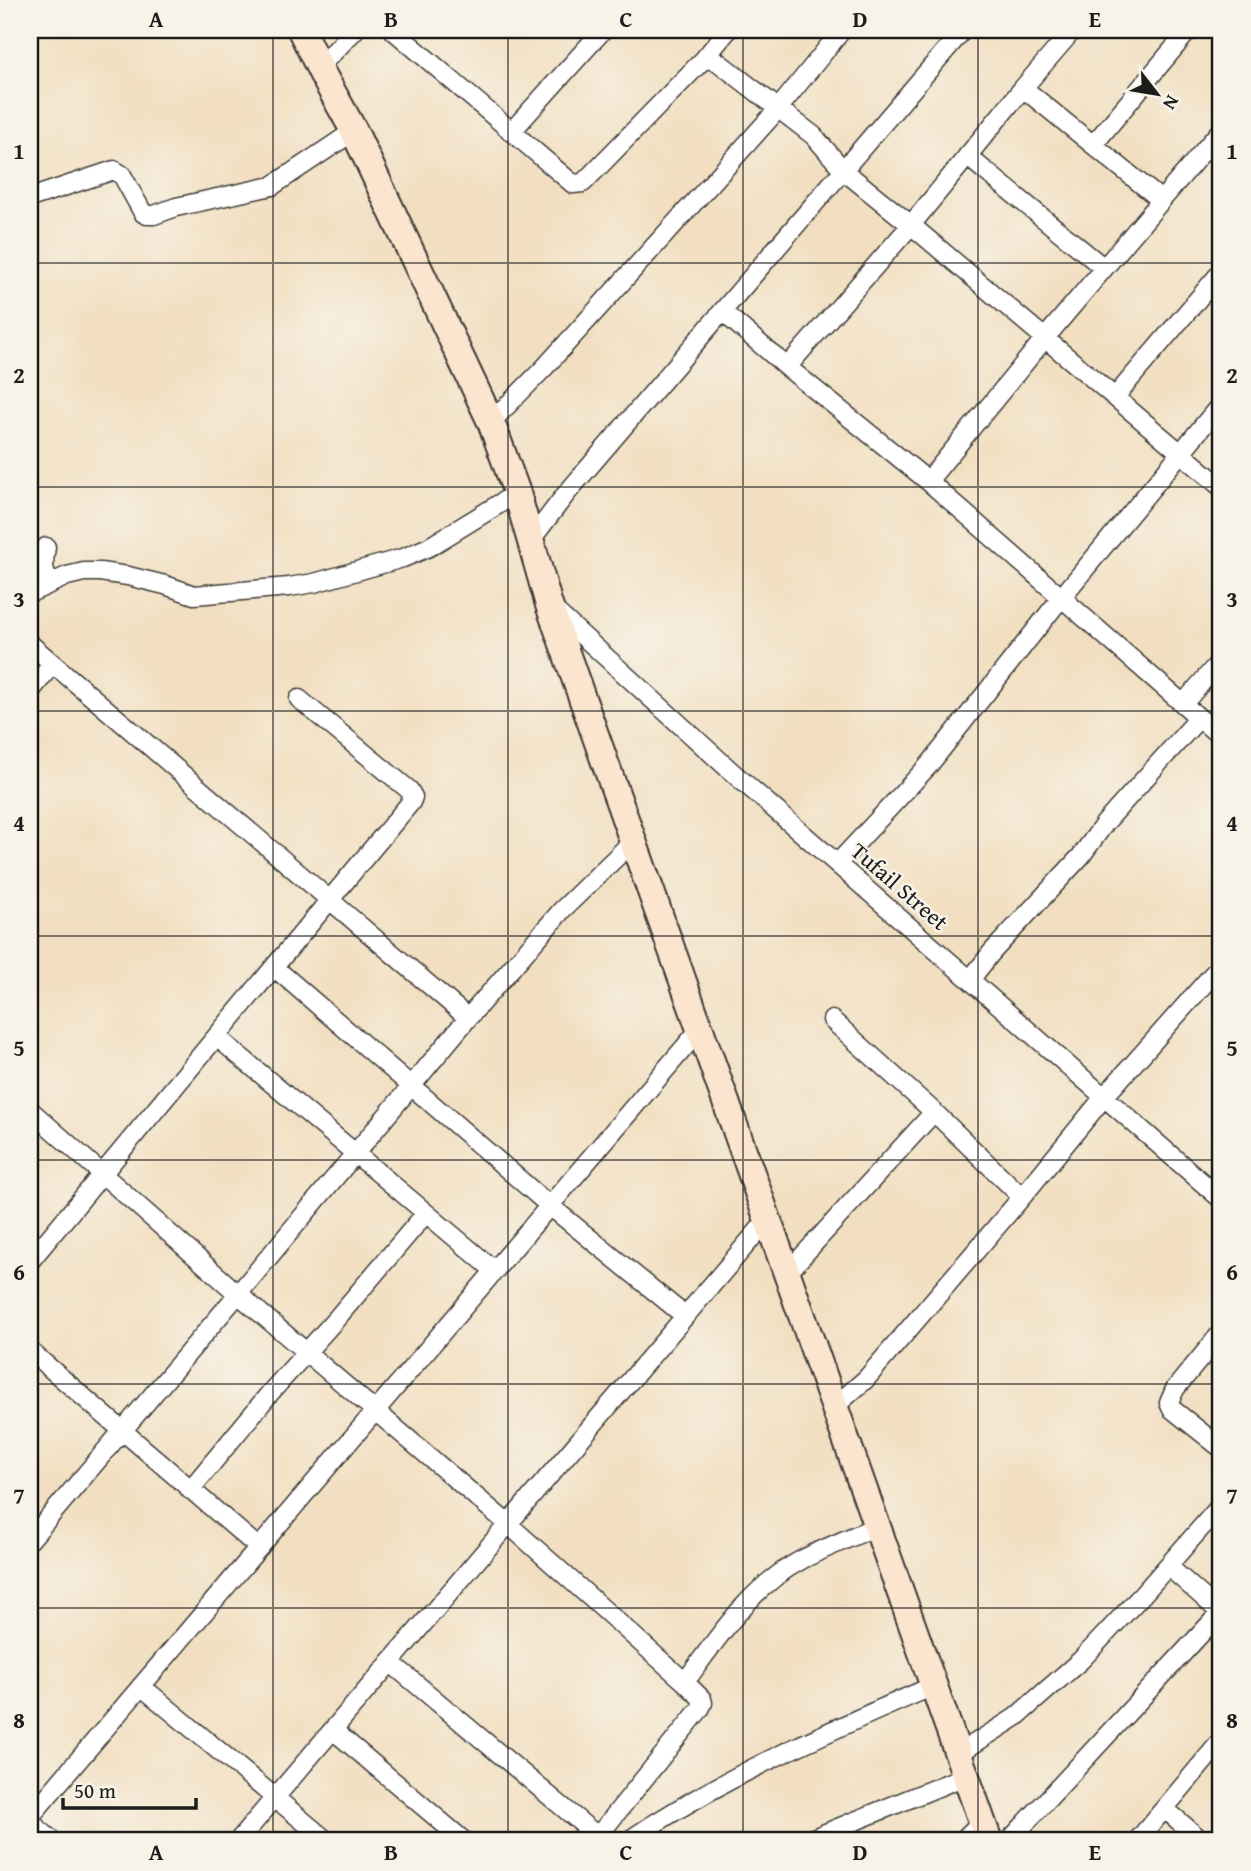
<svg xmlns="http://www.w3.org/2000/svg" width="1251" height="1871" viewBox="0 0 1251 1871" font-family="'Gentium Book Plus',serif">
<style>
.lines{fill:none;stroke-linecap:round;stroke-linejoin:round}
.minor-casing{stroke:#3c3935;stroke-width:21}
.secondary-casing{stroke:#3c3935;stroke-width:30}
.minor{stroke:#fff;stroke-width:18}
.secondary{stroke:#fbe5cf;stroke-width:26}
.grid{fill:none;stroke:#1c1c1c;stroke-width:2;stroke-opacity:0.55}
.labels{text-anchor:middle;dominant-baseline:central;stroke-width:5;stroke-linejoin:round;paint-order:stroke}
.street-label{font-size:23px;fill:#1c1c1c;stroke:#f7f3e8}
.neatline{fill:none;stroke:#1c1c1c;stroke-width:2.5}
.grid-label{font-size:23px;text-anchor:middle;font-weight:bold;fill:#1c1c1c}
</style>
<rect width="100%" height="100%" fill="#f7f3e8"/>
<filter id="ink" filterUnits="userSpaceOnUse"><feTurbulence type="fractalNoise" baseFrequency=".0143" numOctaves="2"/><feDisplacementMap in="SourceGraphic" scale="14" xChannelSelector="R" yChannelSelector="G"/><feConvolveMatrix kernelMatrix="1 2 1 2 8 2 1 2 1" color-interpolation-filters="sRGB"/></filter>
<filter id="wash" filterUnits="userSpaceOnUse"><feTurbulence type="fractalNoise" baseFrequency=".00686" numOctaves="4" result="noise"/><feDisplacementMap in="SourceGraphic" scale="28" xChannelSelector="R" yChannelSelector="G"/><feGaussianBlur stdDeviation="1.57" result="paint"/><feColorMatrix in="noise" values="0 0 0 0 0 0 0 0 0 0 0 0 0 0 0 0 0 1.4 0 .05"/><feComposite in="paint" operator="in"/></filter>
<g filter="url(#wash)">
<rect width="100%" height="100%" fill="#f2dfc1"/>
</g>
<g filter="url(#ink)">
<g class="lines">
<defs>
<path id="minor" d="M393,30l180,154 10,-1 118,-121 7,-3 10,3 96,74 30,35 67,54 310,262
M704,59l24,-29
M319,67l36,-37
M1023,88l138,112
M511,132l92,-102
M1093,145l96,-115
M967,156l137,112
M30,198l84,-28 8,5 21,38 4,2h7l22,-8 96,-21 82,-55
M723,312l64,55 141,114 293,256
M787,367l124,-142 112,-137 50,-58
M1115,397l106,-125
M491,422l54,-55 182,-201 51,-57 64,-79
M928,481l117,-143 176,-208
M530,541l36,-47 397,-464
M46,547c-2,16 -5,21 5,36
M30,593l37,-17 17,-4h16l28,4 37,9 29,10 95,-8 25,-4 89,-25 26,-11 88,-54
M552,608l180,164 489,427
M30,644l438,374
M30,692l23,-29
M1183,704l38,-44
M837,864l92,-99 132,-167 160,-194
M275,968l275,238 135,110
M970,980l22,-28 89,-96 24,-33 94,-105
M832,1020l102,92 88,85
M217,1037l278,234
M30,1110l208,184 270,230 177,158c34,-46 66,-96 118,-123 24,-12 49,-22 74,-33
M30,1261l381,-459 2,-5 -4,-7 -110,-91
M787,1273l147,-161
M1221,1333l-46,56 -6,14 3,6 49,39
M30,1351l229,197
M834,1407l32,-28 156,-182 82,-100 117,-132
M190,1490l80,-97 67,-75 89,-105
M30,1540l208,-246 230,-276 94,-108 71,-69
M1168,1566l53,47
M390,1662l213,179
M141,1686l186,155
M333,1730l131,111
M958,1754l58,-37 65,-57 62,-66 78,-89
M1165,1809l37,32
M30,1817l670,-788
M30,1822l23,19
M598,1836l102,-127 3,-6 -1,-4 -17,-17
M238,1841l530,-622
M628,1841c94,-64 201,-110 305,-155
M806,1841l159,-65
M962,1841l20,-20
M1009,1841l212,-229
M1137,1841l84,-100"/>
<path id="secondary" d="M301,30l22,45 31,56 137,291 26,71 32,112 440,1236"/>
</defs>
<use href="#minor" class="minor-casing"/>
<use href="#secondary" class="secondary-casing"/>
<use href="#minor" class="minor"/>
<use href="#secondary" class="secondary"/>
</g>
</g>
<path class="grid" d="M273,30v1811M508,30v1811M743,30v1811M978,30v1811M30,263h1191M30,487h1191M30,711h1191M30,936h1191M30,1160h1191M30,1384h1191M30,1608h1191"/>
<g class="labels">
<g class="street-label">
<text transform="translate(900 886) rotate(41)">Tufail Street</text>
</g>
</g>
<rect width="1251" height="1871" fill="none" stroke="#f7f3e8" stroke-width="77"/>
<g transform="translate(1157 94) rotate(121)" stroke="#f7f3e8" stroke-width="5" paint-order="stroke">
<path d="M0-5L12 26L0 18L-12 26Z" fill="#1c1c1c"/>
<text y="-10" font-size="19" font-weight="bold" text-anchor="middle" fill="#1c1c1c">N</text>
</g>
<path d="M63 1798v10h133v-10" fill="none" stroke="#1c1c1c" stroke-width="3.5"/>
<text x="74" y="1798" font-size="21" fill="#1c1c1c" stroke="#f7f3e8" stroke-width="5" paint-order="stroke">50 m</text>
<rect x="38" y="38" width="1174" height="1794" class="neatline"/>
<g class="grid-label">
<text x="156" y="27">A</text>
<text x="391" y="27">B</text>
<text x="626" y="27">C</text>
<text x="860" y="27">D</text>
<text x="1095" y="27">E</text>
<text x="19" y="159">1</text>
<text x="1232" y="159">1</text>
<text x="19" y="383">2</text>
<text x="1232" y="383">2</text>
<text x="19" y="607">3</text>
<text x="1232" y="607">3</text>
<text x="19" y="831">4</text>
<text x="1232" y="831">4</text>
<text x="19" y="1056">5</text>
<text x="1232" y="1056">5</text>
<text x="19" y="1280">6</text>
<text x="1232" y="1280">6</text>
<text x="19" y="1504">7</text>
<text x="1232" y="1504">7</text>
<text x="19" y="1728">8</text>
<text x="1232" y="1728">8</text>
<text x="156" y="1860">A</text>
<text x="391" y="1860">B</text>
<text x="626" y="1860">C</text>
<text x="860" y="1860">D</text>
<text x="1095" y="1860">E</text>
</g>
</svg>
